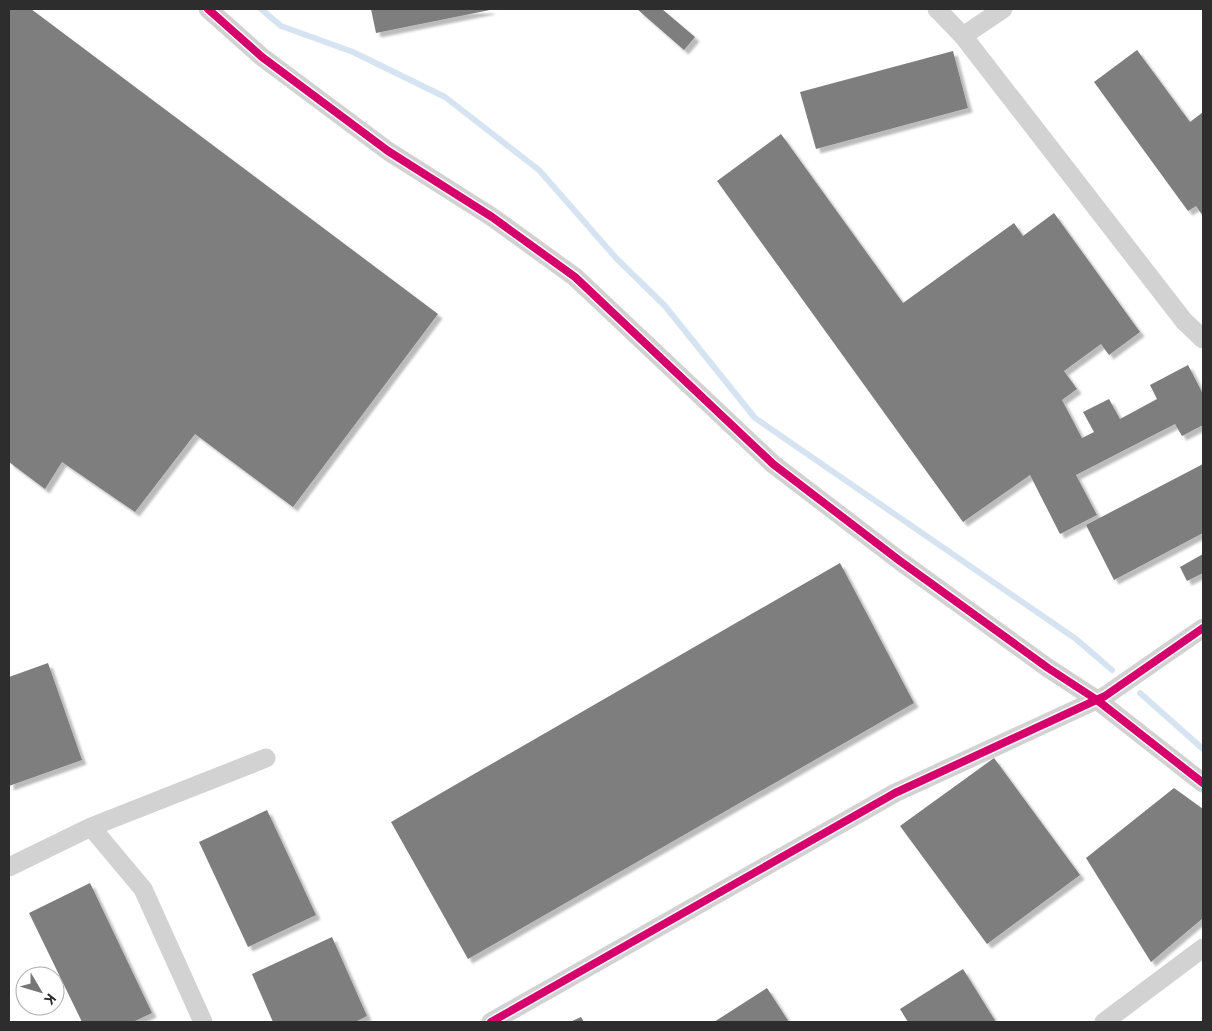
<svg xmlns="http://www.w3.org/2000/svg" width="1212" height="1031" viewBox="0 0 1212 1031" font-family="'Noto Sans',sans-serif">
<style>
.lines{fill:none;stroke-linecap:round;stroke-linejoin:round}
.stream{stroke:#d6e4f2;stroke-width:6}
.building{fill:#7e7e7e;filter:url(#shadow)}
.minor{stroke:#d2d2d2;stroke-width:19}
.cycleway-casing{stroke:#fff;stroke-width:11}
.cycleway{stroke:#d6006c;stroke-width:8}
</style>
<defs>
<filter id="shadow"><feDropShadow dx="4.5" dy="4.5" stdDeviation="1" flood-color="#0004"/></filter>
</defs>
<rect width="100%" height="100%" fill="#fff"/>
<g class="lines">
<path class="stream" d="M261,9l20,17 72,26 92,45 94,73 77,88 49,48 90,112 321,221 36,31
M1140,693l63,56"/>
</g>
<path class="building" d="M9,9h22l407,305 -145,193 -98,-73 -60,78 -73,-50 -17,27 -36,-27z
M371,9h119v1l-114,23z
M637,9h25l33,28 -11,13z
M1137,50l53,72 13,-10v104l-7,-10 -8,5 -94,-129z
M953,51l15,57 -152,41 -16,-57z
M781,134l122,169 111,-80 9,13 31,-23 86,119 -31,23 -8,-11 -37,27 13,18 -15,11 20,38 12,-6 -11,-20 26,-13 11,20 37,-20 -7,-14 38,-20 15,29v31l-21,11 -7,-12 -99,51 21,40 -37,19 -30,-59 -67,47 -246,-341z
M1203,464v69l-89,47 -28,-55z
M1203,554v19l-16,8 -7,-14z
M840,563l74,140 -446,256 -77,-137z
M48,663l34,97 -73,26v-109z
M994,758l86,117 -93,69 -87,-118z
M1174,788l29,21v109l-52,44 -65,-104z
M267,810l49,105 -68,32 -49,-105z
M90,883l62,130 -19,9h-51l-53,-109z
M332,937l35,79 -12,6h-82l-21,-48z
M963,969l33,53h-88l-8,-13z
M767,988l22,34h-75z
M581,1017l3,5h-14z"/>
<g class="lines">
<path class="minor" d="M208,9l54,48 126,94 104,66 83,60 198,187 127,97 148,107 49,32 106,83
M937,9l26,27 221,285 19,18
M963,36l40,-27
M91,827l175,-69
M9,867l82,-40 52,62 60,133
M491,1022l404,-229 210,-97 98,-68
M1104,1022l99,-74"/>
<defs>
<path id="cycleway" d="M208,9l54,48 126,94 104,66 83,60 198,187 127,97 148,107 49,32 106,83
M491,1022l404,-229 210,-97 98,-68"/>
</defs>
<use href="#cycleway" class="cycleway-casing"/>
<use href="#cycleway" class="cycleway"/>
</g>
<rect width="1212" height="1031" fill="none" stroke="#2d2d2d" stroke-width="20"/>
<g transform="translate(40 991) rotate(128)"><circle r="24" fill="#ffffff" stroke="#ababab"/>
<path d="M0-4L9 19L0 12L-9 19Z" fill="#767676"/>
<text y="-8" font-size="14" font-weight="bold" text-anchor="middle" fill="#2d2d2d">K</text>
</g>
</svg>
